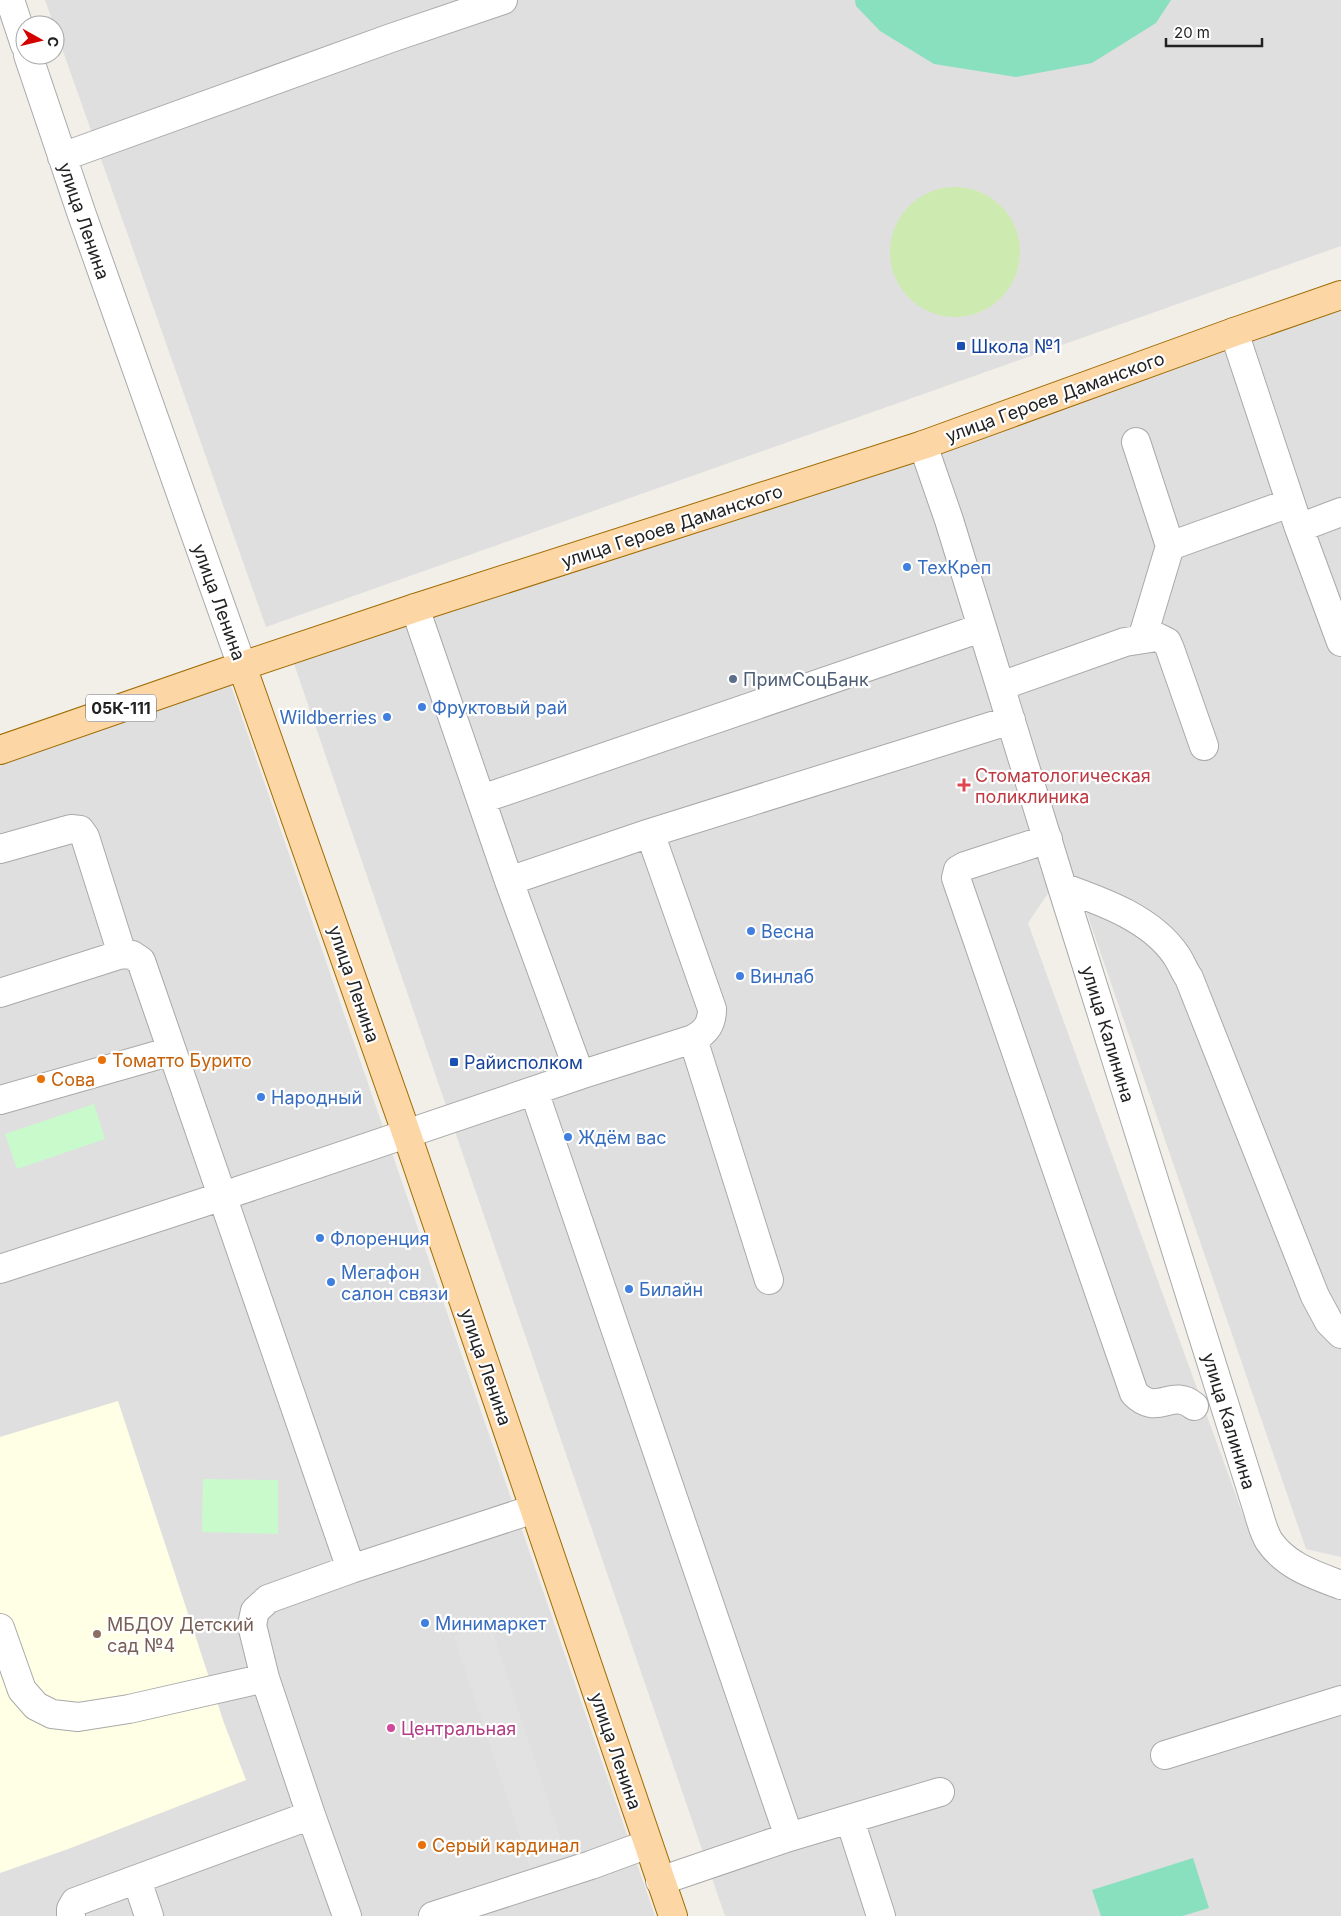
<svg xmlns="http://www.w3.org/2000/svg" width="1341" height="1916" viewBox="0 0 1341 1916" font-family="Inter,sans-serif">
<style>
.residential{fill:#e0dfdf}
.education{fill:#ffffe5}
.grass{fill:#cdebb0}
.park{fill:#c8facc}
.pitch{fill:#88e0be}
.parking{fill:#e2e2e2}
.lines{fill:none;stroke-linecap:round;stroke-linejoin:round}
.minor-casing{stroke:#a9a9a9;stroke-width:30}
.major-casing{stroke:#a06b00;stroke-width:30}
.minor{stroke:#fff;stroke-width:28}
.major{stroke:#fcd6a4;stroke-width:28}
.transit-dot{fill:#1a4fb4;stroke:#fff;stroke-width:2}
.shop-dot{fill:#3f7fe0;stroke:#fff;stroke-width:2}
.service-dot{fill:#5c6f8a;stroke:#fff;stroke-width:2}
.health-dot{fill:#e0444e;stroke:#fff;stroke-width:2}
.food-dot{fill:#e8710a;stroke:#fff;stroke-width:2}
.education-dot{fill:#8d6e63;stroke:#fff;stroke-width:2}
.hotel-dot{fill:#d1479c;stroke:#fff;stroke-width:2}
.labels{text-anchor:middle;dominant-baseline:central;stroke-width:4.5;stroke-linejoin:round;paint-order:stroke}
.shield{fill:#fff;stroke:#646464;stroke-width:1}
.shield-label{font-size:16px;font-weight:bold;fill:#222}
.street-label{font-size:18px;fill:#222;stroke:#fff}
.transit-label{font-size:18px;fill:#164399;stroke:#fff;text-anchor:start}
.shop-label{font-size:18px;fill:#366cbe;stroke:#fff;text-anchor:start}
.service-label{font-size:18px;fill:#4e5e75;stroke:#fff;text-anchor:start}
.health-label{font-size:18px;fill:#be3a42;stroke:#fff;text-anchor:start}
.food-label{font-size:18px;fill:#c56008;stroke:#fff;text-anchor:start}
.education-label{font-size:18px;fill:#785e54;stroke:#fff;text-anchor:start}
.hotel-label{font-size:18px;fill:#b23c85;stroke:#fff;text-anchor:start}
</style>
<rect width="100%" height="100%" fill="#f2efe9"/>
<path class="residential" d="M45,0h1296v246l-1075,381z
M1341,297v1260l-35,-8 -224,-650 -31,-10 -23,34 223,614 90,49v330h-616l-433,-1258z
M229,680l426,1236h-655v-1158z"/>
<path class="education" d="M118,1401l106,322 22,57 -178,69 -68,24v-436z"/>
<path class="grass" d="M890 252a65 65 0 1 1 130 0a65 65 0 1 1-130 0Z"/>
<path class="park" d="M94,1104l11,35 -88,30 -12,-35z
M203,1479l75,1v54l-76,-2z"/>
<path class="pitch" d="M855,0h316l-15,23 -64,40 -76,14 -82,-13 -54,-33 -24,-25z
M1193,1858l16,50 -27,8h-81l-9,-26z"/>
<path class="parking" d="M490,1624l76,232 -36,11 -76,-231z"/>
<g class="lines">
<defs>
<path id="minor" d="M10,0l15,45
M28,55l53,157 161,454
M62,157l329,-119 112,-38
M1234,332l65,196 42,-16
M1136,442l34,104 120,-43
M923,445l26,75 113,367 195,621c3,10 6,23 12,33 17,25 45,34 72,44
M1299,528l42,114
M1142,639l28,-93
M1001,686l124,-44 32,-5 10,5 3,7 34,97
M482,799l499,-171
M650,833l62,176c0,15 -6,23 -19,30
M1048,839l-83,27 -7,4 -2,8 178,515c24,25 37,-6 60,13
M0,849l71,-20 9,1 5,7 37,117
M509,881l141,-48 361,-113
M1062,887c39,14 89,31 114,68 5,7 8,16 13,23l126,318 14,26 12,12
M0,993l122,-39 10,1 9,6 210,608 183,-60
M580,1075l113,-36 76,241
M534,1091l255,746
M0,1100l172,-49
M0,1269l223,-73 357,-121 -71,-194 -94,-273
M0,1628l22,62 14,16 16,8 26,3 51,-8 136,-31 -13,-53 3,-14 13,-12 83,-30
M265,1678l46,137 36,101
M1165,1755l176,-55
M850,1820l31,96
M137,1880l12,36
M660,1881l129,-44 151,-45
M71,1916v-7l4,-7 236,-87
M433,1916l158,-51 57,-21"/>
<path id="major" d="M242,666l165,469 266,781
M0,750l242,-84 173,-58 508,-163 311,-113 107,-37"/>
</defs>
<use href="#minor" class="minor-casing"/>
<use href="#major" class="major-casing"/>
<use href="#minor" class="minor"/>
<use href="#major" class="major"/>
</g>
<g class="transit-dot">
<rect x="956" y="341" width="10" height="10" rx="2.5"/>
<rect x="449" y="1057" width="10" height="10" rx="2.5"/>
</g>
<g class="shop-dot">
<circle cx="907" cy="567" r="5"/>
<circle cx="422" cy="707" r="5"/>
<circle cx="387" cy="717" r="5"/>
<circle cx="751" cy="931" r="5"/>
<circle cx="740" cy="976" r="5"/>
<circle cx="261" cy="1097" r="5"/>
<circle cx="568" cy="1137" r="5"/>
<circle cx="320" cy="1238" r="5"/>
<circle cx="331" cy="1282" r="5"/>
<circle cx="629" cy="1289" r="5"/>
<circle cx="425" cy="1623" r="5"/>
</g>
<circle class="service-dot" cx="733" cy="679" r="5"/>
<path class="health-dot" d="M961.5 777.5h5v5h5v5h-5v5h-5v-5h-5v-5h5z"/>
<g class="food-dot">
<circle cx="102" cy="1060" r="5"/>
<circle cx="41" cy="1079" r="5"/>
<circle cx="422" cy="1845" r="5"/>
</g>
<circle class="education-dot" cx="97" cy="1634" r="5"/>
<circle class="hotel-dot" cx="391" cy="1728" r="5"/>
<g class="labels">
<rect class="shield" x="86" y="694.5" width="70" height="27" rx="4"/>
<g class="shield-label">
<text x="121" y="708">05К-111</text>
</g>
<g class="street-label">
<text transform="translate(84 221) rotate(71)">улица Ленина</text>
<text transform="translate(1055 397) rotate(-20)">улица Героев Даманского</text>
<text transform="translate(672 526) rotate(-18)">улица Героев Даманского</text>
<text transform="translate(219 602) rotate(70)">улица Ленина</text>
<text transform="translate(354 984) rotate(71)">улица Ленина</text>
<text transform="translate(1108 1034) rotate(73)">улица Калинина</text>
<text transform="translate(486 1367) rotate(71)">улица Ленина</text>
<text transform="translate(1229 1421) rotate(73)">улица Калинина</text>
<text transform="translate(616 1751) rotate(71)">улица Ленина</text>
</g>
<g class="transit-label">
<text x="971" y="346">Школа №1</text>
<text x="464" y="1062">Райисполком</text>
</g>
<g class="shop-label">
<text x="917" y="567">ТехКреп</text>
<text x="432" y="707">Фруктовый рай</text>
<text x="377" y="717" text-anchor="end">Wildberries</text>
<text x="761" y="931">Весна</text>
<text x="750" y="976">Винлаб</text>
<text x="271" y="1097">Народный</text>
<text x="578" y="1137">Ждём вас</text>
<text x="330" y="1238">Флоренция</text>
<text x="341" y="1272">Мегафон<tspan x="341" dy="21">салон связи</tspan></text>
<text x="639" y="1289">Билайн</text>
<text x="435" y="1623">Минимаркет</text>
</g>
<g class="service-label">
<text x="743" y="679">ПримСоцБанк</text>
</g>
<g class="health-label">
<text x="975" y="775">Стоматологическая<tspan x="975" dy="21">поликлиника</tspan></text>
</g>
<g class="food-label">
<text x="112" y="1060">Томатто Бурито</text>
<text x="51" y="1079">Сова</text>
<text x="432" y="1845">Серый кардинал</text>
</g>
<g class="education-label">
<text x="107" y="1624">МБДОУ Детский<tspan x="107" dy="21">сад №4</tspan></text>
</g>
<g class="hotel-label">
<text x="401" y="1728">Центральная</text>
</g>
</g>
<g transform="translate(40 40) rotate(98)"><circle r="24" fill="#ffffff" stroke="#a7a7a7"/>
<path d="M0-4L9 19L0 12L-9 19Z" fill="#d40000"/>
<text y="-8" font-size="14" font-weight="bold" text-anchor="middle" fill="#222222">С</text>
</g>
<path d="M1166 38v8h96v-8" fill="none" stroke="#222222" stroke-width="2.5"/>
<text x="1174" y="38" font-size="15" fill="#222222" stroke="#ffffff" stroke-width="4" paint-order="stroke">20 m</text>
</svg>
